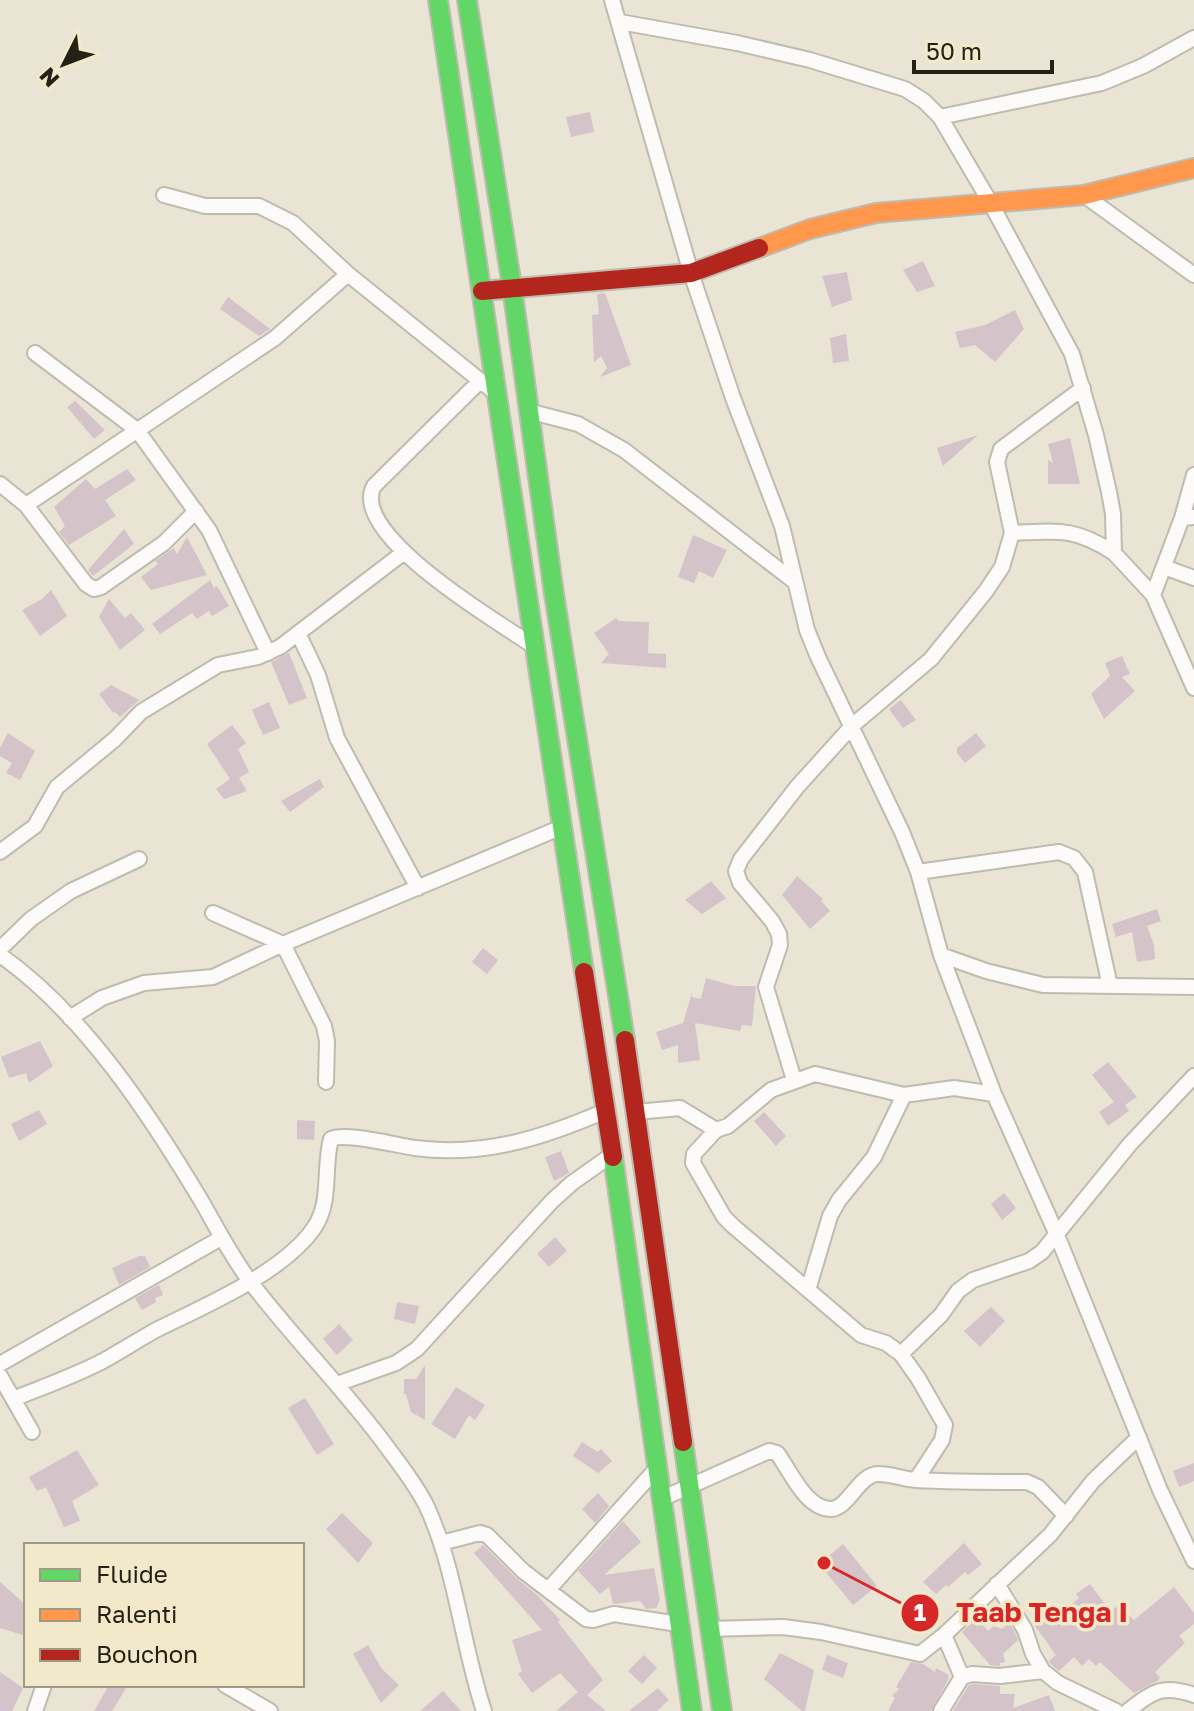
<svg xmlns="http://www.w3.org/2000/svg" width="1194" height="1711" viewBox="0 0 1194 1711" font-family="'Golos Text',sans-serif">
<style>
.building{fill:#d4c4ca}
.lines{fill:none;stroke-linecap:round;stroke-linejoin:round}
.street-casing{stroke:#bfbbae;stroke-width:18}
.fast-casing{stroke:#bfbbae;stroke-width:22}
.slow-casing{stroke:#bfbbae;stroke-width:22}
.jam-casing{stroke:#bfbbae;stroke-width:22}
.street{stroke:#fcfbf9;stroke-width:14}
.fast{stroke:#63d668;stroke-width:18}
.slow{stroke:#ff974d;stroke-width:18}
.jam{stroke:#b3261e;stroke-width:18}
.leader{fill:none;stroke:#d62828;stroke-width:3}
.callout-dot{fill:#d62828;stroke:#f2e9cb;stroke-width:3}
.mark-label{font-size:24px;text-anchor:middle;font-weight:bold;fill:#fff}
.callout-label{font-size:28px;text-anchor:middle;font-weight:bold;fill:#d62828;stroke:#f2e9cb;stroke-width:7;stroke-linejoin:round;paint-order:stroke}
</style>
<rect width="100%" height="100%" fill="#e9e4d4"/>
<path class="building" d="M590,112l4,20 -23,5 -5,-20z
M923,261l12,25 -18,6 -14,-22z
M847,272l5,28 -20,7 -10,-31z
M605,293l26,72 -31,12 7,-9 -6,-12 -7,6 -2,-47 7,-1 -2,-20z
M228,297l42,32 -11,7 -39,-27z
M1015,310l9,19 -29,33 -20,-17 -15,3 -5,-16 30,-7z
M846,334l3,27 -16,2 -3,-25z
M75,401l30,29 -11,9 -27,-32z
M978,435l-35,31 -6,-18z
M1070,438l10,46h-32v-24l5,3 -5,-19z
M127,469l9,11 -31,20 11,16 -47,29 -10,-13 6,-6 -11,-19 32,-28 9,10z
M124,529l10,15 -41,32 -5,-6z
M693,535l34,15 -14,28 -14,-7 -5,12 -16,-6z
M187,537l20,38 -56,15 -10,-13 17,-13 -3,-3 19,-13 3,6z
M210,580l4,8 3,-2 12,20 -17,10 -3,-5 -12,8 -5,-6 -32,21 -8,-10z
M51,590l16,26 -27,20 -18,-26 20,-11z
M109,599l16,19 6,-5 14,17 -25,20 -21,-33z
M616,618l3,3 30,1 -1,31 18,1v14l-65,-5 8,-9 -15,-21z
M289,653l18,45 -18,7 -18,-43z
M1122,656l8,18 -8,3 13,14 -31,28 -13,-25 19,-18 -5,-13z
M111,685l28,15 -19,17 -5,-5 -2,1 -14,-19z
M901,700l15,20 -13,8 -14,-19z
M269,702l11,26 -17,7 -11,-25z
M232,725l14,18 -8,6 11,23 -10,6 8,13 -23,8 -8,-10 14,-10 -23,-35z
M8,733l27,18 -15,29 -14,-7 6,-10 -12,-7v-8z
M976,733l10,13 -21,17 -8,-10v-5z
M320,779l4,8 -34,25 -9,-11z
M797,876l26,23 -2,2 9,10 -20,18 -28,-34z
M711,881l15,17 -24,16 -17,-14z
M1157,909l4,12 -14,5 7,19 1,14 -18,3 -5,-30 -16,5 -4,-13z
M483,948l15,12 -11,14 -15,-12z
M706,978l28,8h22l-4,40 -10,-1 -2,6 -45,-8 5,37 -22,3v-18l-16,5 -6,-18 27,-9 9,-30v4l9,2z
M40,1041l13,25 -24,17 -3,-10 -17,5 -8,-21z
M1108,1062l29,35 -12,8 4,6 -21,15 -9,-14 15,-10 -22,-27z
M39,1110l8,14 -28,17 -8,-17z
M764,1112l22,24 -10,10 -22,-25z
M297,1120l18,1 -1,19 -17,-1z
M561,1151l8,22 -15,8 -9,-24z
M1004,1193l12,15 -14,12 -11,-16z
M555,1237l12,14 -18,16 -12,-13z
M139,1256h6l5,11 -31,18 -7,-17z
M159,1285l4,10 -8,3 1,4 -14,8 -7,-12z
M397,1302l22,4 -4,18 -21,-5z
M991,1307l14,14 -25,26 -16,-16z
M339,1324l14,16 -16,15 -14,-16z
M425,1365v55l-14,-8 -5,-18h-2v-15h12z
M456,1387l29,18 -10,15 -6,-5 -14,24 -24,-15z
M305,1398l29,46 -17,11 -29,-47z
M582,1442l16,10 3,-3 11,12 -14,12 -25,-17z
M77,1450l22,35 -27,16 8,20 -16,6 -18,-40 -9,4 -8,-14z
M1194,1463v18l-15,6 -6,-16z
M598,1493l11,13 -14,17 -13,-14z
M342,1513l31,30 -15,20 -32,-34z
M623,1521l18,21 -37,33 50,-7 6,32 -4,8 -10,1 -6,-8 -27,3 -4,-17 -9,7 -22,-23z
M964,1543l18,21 -14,11 -3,-3 -17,15 -2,-2 -10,9 -13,-12z
M843,1544l34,42 -24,19 -34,-41z
M483,1545l33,33 21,17 23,25 -2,2 45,58 -16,15 19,16h-50l22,-19 -18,-19 -28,20 -14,-19 4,-3 -10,-31 30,-10 -68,-77z
M0,1582l26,23v31l-26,-8z
M1090,1584l21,28 7,-7 16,15 40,-33 20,26v11l-15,12 6,7 -30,29 5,6 -3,3 -23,12 -34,-31 -4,4 -7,-7 -7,7 -8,-9 -15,14 -8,-7 -2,-3 7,-6 -24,-33 15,-13 8,9 24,-20 -3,-4z
M976,1618l12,13 6,-5 8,3 7,-6 7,11 2,6 -15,14 2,8 -5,1v3l-10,-1 -28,-33z
M368,1645l14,24 17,16 -18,18 -28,-49z
M780,1653l34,17 -9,41h-3l-38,-32z
M644,1655l13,13 -15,16 -14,-13z
M827,1655l21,8 -5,15 -21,-8z
M911,1662l12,2 12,8 1,-4 13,7 -2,7 -16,29h-43l7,-13 -3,-2 7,-7 -3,-2z
M0,1672l23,16 -11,23h-12z
M973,1684l27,2v8h15l-2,14 36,-13 6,16h-102l16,-26z
M109,1685h19l-16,26h-18z
M658,1688l11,12 -12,11h-28z
M443,1691l18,20h-41z"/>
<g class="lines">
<defs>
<path id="street" d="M612,0l79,273 42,125 49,128 25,104 11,27 84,175 16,40 23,83 53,139 63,141 103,255 34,71
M620,22l117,21 73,17 95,29 19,12 16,16 50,85 82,152 24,81 13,57 4,22 1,39 39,42 41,93
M940,117l162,-34 41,-17 51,-28
M164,195l41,11h54l34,17 55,51 150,121
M1084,195l110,80
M35,353l102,77 72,100 59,123
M480,381l-106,105c-26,48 124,136 158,159
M528,411l50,13 46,26 171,132
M0,484l26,21 60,79 8,5 7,-2 63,-44 32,-32
M26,505l249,-167 73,-64
M1182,518l12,-43
M1012,533c46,-2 62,-6 102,20
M1164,567l30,11
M1153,595l29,-77 12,-1
M298,633l20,42 19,63 81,150
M0,852l35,-26 22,-39 58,-48 26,-27 77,-47 40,-8 22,-10 123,-94
M918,872l141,-20 15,6 11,14 25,114
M213,913l70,31 41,82 3,15 -1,41
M0,949l31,-30 40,-28 68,-32
M0,955c84,59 150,160 202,247 16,28 30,56 50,82 43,56 93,106 135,163 14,19 30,39 40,60 29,63 35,138 57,204
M941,955l45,16 57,14 151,2
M70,1018l32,-20 42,-15 69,-6 70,-33 279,-117
M794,1080l-28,-93 14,-42 -1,-11 -7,-13 -32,-38 -4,-12 5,-12 56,-72 56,-62 78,-66 55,-68 16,-24 10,-34 -15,-71 4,-13 82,-61
M636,1112l44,-4 36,22 12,-4 43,-36 44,-16 89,21 50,-7 40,6
M716,1130l-22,24 -1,9 31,54 9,9 128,109 25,8 15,11
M808,1290l22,-74 9,-16 35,-43 30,-62
M0,1364l221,-126
M0,1376l32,56
M337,1384l59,-21 21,-14 135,-148 20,-18 41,-29
M13,1399c30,-12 61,-23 90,-38 18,-10 35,-21 53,-31 48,-24 127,-57 158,-102 18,-26 9,-60 17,-89 14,-7 64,6 84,9 68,9 128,-10 190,-37
M916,1480l26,-40 3,-15 -27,-47 -17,-24 40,-39 17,-24 15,-11 56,-19 13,-9 88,-108 64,-68
M661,1499l108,-48 8,2c13,17 28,55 53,56 18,1 29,-36 49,-35 12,0 24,5 37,6 36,2 74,2 111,2l11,5 28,29
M441,1543l39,-10 7,2 36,36 63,48 7,1 21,-6 64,10
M997,1584l28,46 8,24 10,17 15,12 58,28
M548,1590l109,-122
M709,1629l74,-2 38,5 99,22 24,-19 106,-100 43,-54 46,-44
M962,1677l10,-3 28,2 43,-5
M225,1685l45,26
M35,1711l9,-26
M941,1711l21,-34 -18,-42
M1128,1711c24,-20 36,-27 66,-16"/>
<path id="fast" d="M438,0c49,324 95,648 146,972
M467,0l45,287 42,307 71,446
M613,1157l79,554
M683,1442l39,269"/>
<path id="slow" d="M759,248l51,-19 66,-16 208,-18 110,-27"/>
<path id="jam" d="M482,291l209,-18 68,-25
M584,972l29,185
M625,1040l58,402"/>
</defs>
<use href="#street" class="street-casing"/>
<use href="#fast" class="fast-casing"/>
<use href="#slow" class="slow-casing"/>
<use href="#jam" class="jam-casing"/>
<use href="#street" class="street"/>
<use href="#fast" class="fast"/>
<use href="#slow" class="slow"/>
<use href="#jam" class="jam"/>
</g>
<path class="leader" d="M824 1563L920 1613"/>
<g class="callout-dot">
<circle cx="824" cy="1563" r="8"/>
<circle cx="920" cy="1613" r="20"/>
</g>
<g class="mark-label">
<text x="920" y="1621">1</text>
</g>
<g class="callout-label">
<text x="1042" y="1622">Taab Tenga I</text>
</g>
<rect x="24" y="1543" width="280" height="144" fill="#f2e9cb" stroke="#a09983" stroke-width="2"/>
<rect x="40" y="1569" width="40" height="12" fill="#63d668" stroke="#a09983" stroke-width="2"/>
<text x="96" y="1583" font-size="24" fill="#242116">Fluide</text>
<rect x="40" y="1609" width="40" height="12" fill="#ff974d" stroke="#a09983" stroke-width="2"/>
<text x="96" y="1623" font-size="24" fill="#242116">Ralenti</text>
<rect x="40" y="1649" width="40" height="12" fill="#b3261e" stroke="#a09983" stroke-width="2"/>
<text x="96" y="1663" font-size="24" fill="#242116">Bouchon</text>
<g transform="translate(64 64) rotate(228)" stroke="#f2e9cb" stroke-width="6" paint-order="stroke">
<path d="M0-6L14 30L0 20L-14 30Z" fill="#242116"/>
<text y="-12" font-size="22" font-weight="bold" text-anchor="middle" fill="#242116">N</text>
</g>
<path d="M914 60v12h138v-12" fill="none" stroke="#242116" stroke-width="4"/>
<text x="926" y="60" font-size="24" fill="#242116" stroke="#f2e9cb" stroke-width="6" paint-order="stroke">50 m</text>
</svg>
